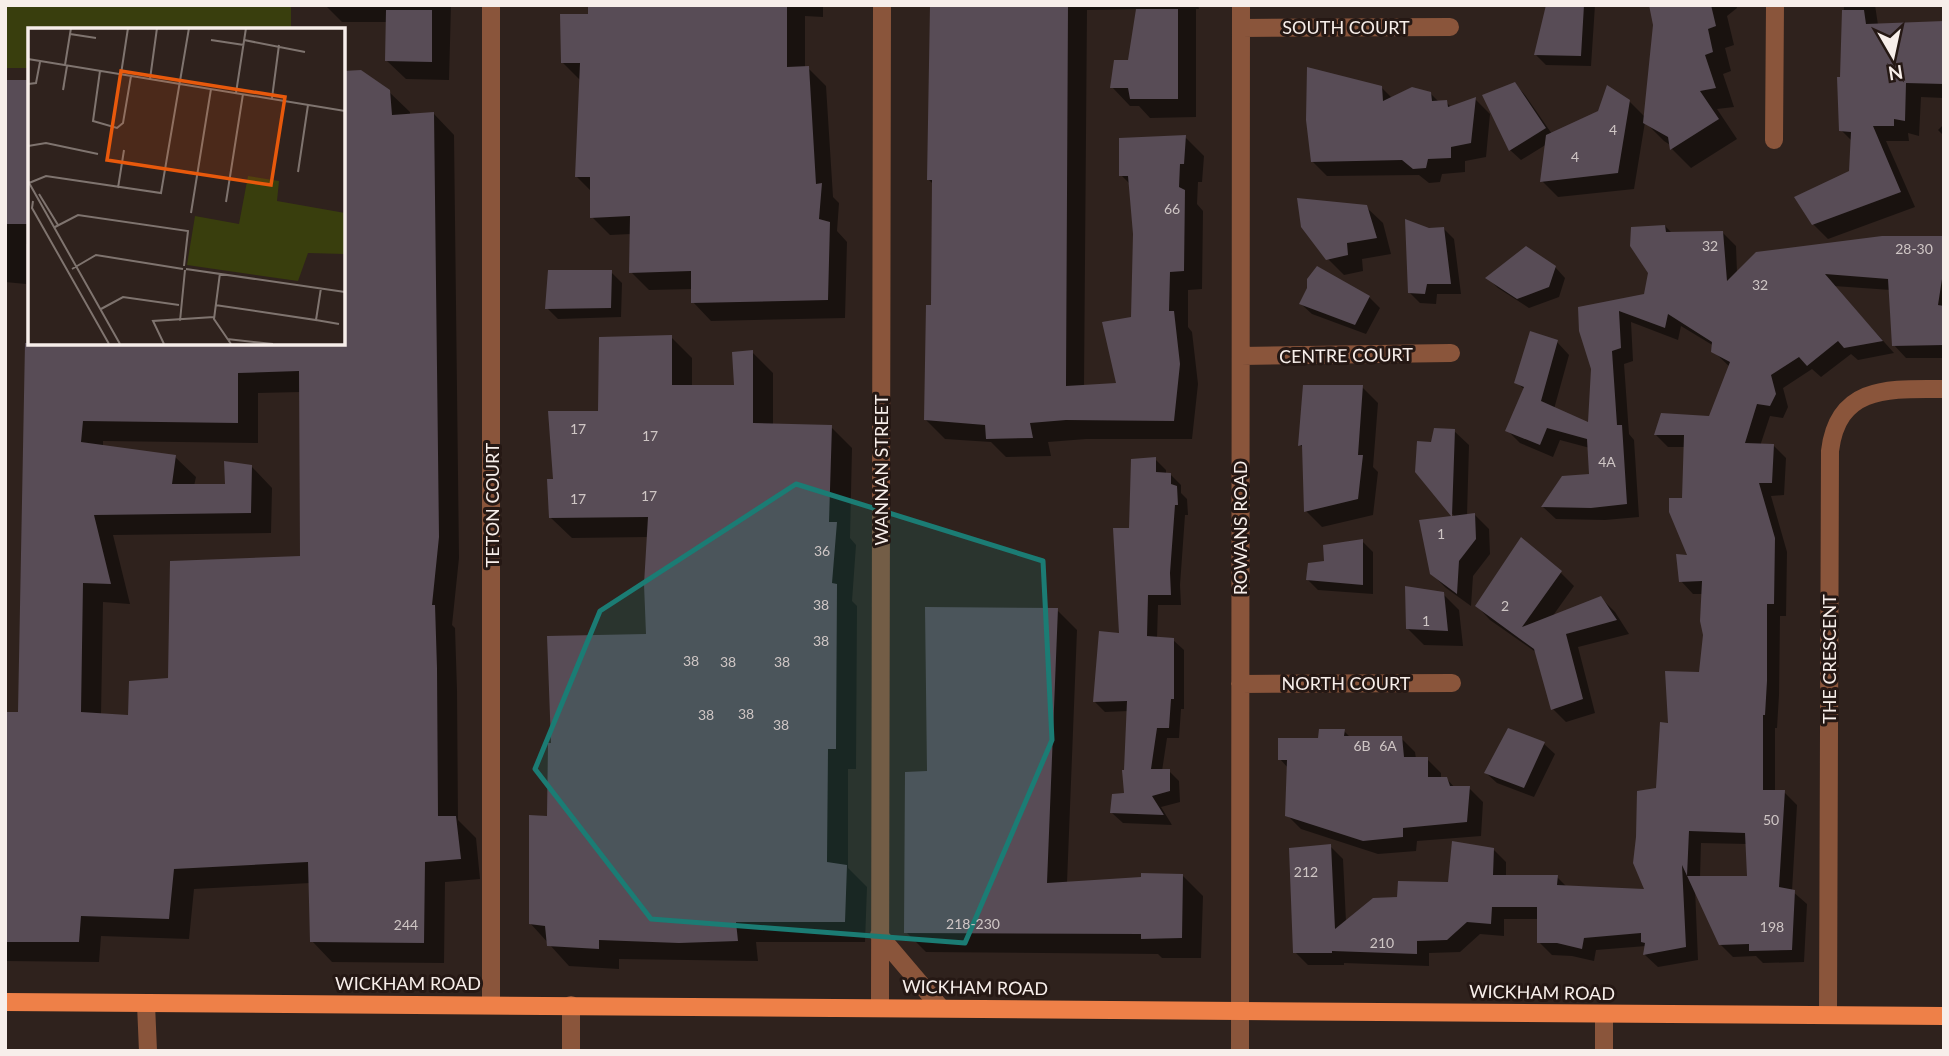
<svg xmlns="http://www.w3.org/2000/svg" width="1949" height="1056" viewBox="0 0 1949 1056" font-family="Lato,sans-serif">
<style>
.green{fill:#393e0d}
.shadow{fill:#0007;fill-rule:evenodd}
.building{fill:#584c56;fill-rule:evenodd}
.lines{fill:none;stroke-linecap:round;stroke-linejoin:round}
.minor{stroke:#8a553b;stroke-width:18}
.major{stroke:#ee8048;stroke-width:18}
.marked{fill:#1b7c74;fill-opacity:0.2;stroke:#1b7c74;stroke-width:5;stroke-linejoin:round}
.labels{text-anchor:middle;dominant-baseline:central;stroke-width:6;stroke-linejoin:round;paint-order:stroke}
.number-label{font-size:14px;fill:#cfc6c5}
.street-label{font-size:18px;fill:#f7eeea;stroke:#251814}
.inset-road{fill:none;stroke:#7f746f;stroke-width:2}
.view{fill:#e8590c;fill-opacity:0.15;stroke:#e8590c;stroke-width:3.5}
.inset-edge{fill:none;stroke:#f7eeea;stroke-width:3.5}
</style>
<rect width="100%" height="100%" fill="#2f221d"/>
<path class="green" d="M5,5h286v25h-261v38h-25z"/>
<path class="shadow" d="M325,5h126l-2,75 -43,-1 -19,-18 1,-39h-46z
M590,5h233v12l-18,-1v52h3l18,18 7,111 6,6 -2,28 10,11 -2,76 -134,3 -18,-19v-13l-44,1 -18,-18v-38l-21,1 -18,-18v-25l-15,-15 4,-96 -18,-18 27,-47z
M932,5h266l1,4h-3v108l-46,1 -11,-12h-9l-18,-19 18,-25 8,-53 -51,1 -3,377 35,-3 14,-65 2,-85 -4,-49 -10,-10 64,-38 19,19 -2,26h-4l-1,22 6,7 -1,78 -14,1v37l4,5 6,52 -6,55h-106l-38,3 3,14 -45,1 -15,-15 -46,-3 -19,-19 6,-114 1,-122 -4,-4z
M1548,5h47l-4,61 -45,-1 -10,-10z
M1650,5h86l1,3 -10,8 7,29 -9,3 6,23 -8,3 11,33 -17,2 20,30 -46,29 -19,-19v-3l-8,-5 -19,-19 -11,67 -76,8 -16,-16 5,-37 -26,16 -11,-10 5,-66 10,11 27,39 77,-33 16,16 10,-92z
M1844,5h31l3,20 66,-2v75l-23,-1 -2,39 -11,-3 1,8h-23l29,66 -87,32 -15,-15 37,-52 2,-31 -11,-11z
M343,73l45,18 22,21v4l24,-2 20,21 5,423 -7,67 3,3 2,62 1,130 18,18 4,41 -35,3 -1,81 -112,-1 -20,-21 -2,-58 -116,6 -5,50 -88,-3 -2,26 -94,-1v-248l14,1 23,-371h301zM301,392l1,166 -172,159 -29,-2 2,-113 27,2 -17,-69 158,-2 1,-45 -20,-21 -26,18 -32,1 2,-9 -21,-20 -72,-10v-6l155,2v-50z
M5,82h25v162h-4v40l-21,-2z
M1381,87l11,11 38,-5 9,9h7l6,6 23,-9 15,15 -4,43 -21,4v11l-23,2 -2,8 -11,1 -10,-8 -92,1 -15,-15z
M1944,124v12l-6,-6z
M1366,207l17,16 8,31 -29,5 1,12 -19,4 -16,-16z
M1665,226l7,7h51l13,13 1,27 207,-35v120h-38l-12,-13 -3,-55 -57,-4 60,67 -36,7 -7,-6 -30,23 -9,-8 -29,19 5,19 -5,11 -13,-2 -9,27v2l13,1 12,12 -2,37 -13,1 16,56 -1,64h-6l-1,79 -2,33h-2v64h9l13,13 -5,86 15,13 -3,58 -41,1 -7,-7 -23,1 -13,-13 -25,-56 3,72 -40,7 -13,-12 1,-9 -50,4 -2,11 -22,-5 -20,-1 -13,-13v-23h-35v17l-24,-2 -20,18 -31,1v13l-85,-3v2h-36l-13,-13 35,-106 13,13 3,63 52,-23 52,-15 43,-35 13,13v15h51l10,10 79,4 12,-102 12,-65 30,-50 5,-40 -2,-40h-10l-12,-13 9,-25 -6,-56 2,-53h-18l-12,-12 54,-18 20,-50 -17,-16 1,-5 -33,-20 -3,14 -47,-18 2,39 -9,3 5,70 5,6 5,77 -34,3 -49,-1 -13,-12 48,-31 -1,-28 -30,-8 -7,17 -33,-14 -13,-13 18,-40 -9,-8 41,-40 12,13 -15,54 35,16 4,-56 -12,-39 65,-35zM1701,843l46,1 1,34h-48z
M1443,228l11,11 7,55h-24l-1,10 -16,-1 -11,-11 20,-62z
M1555,267l10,11 -6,19 -30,11 -31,-20 -10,-10z
M611,272l11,11 -1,34 -63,2 -11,-11z
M1369,297l11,11 -14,26 -54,-20 -11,-10z
M671,337l21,21v29h44l16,-35 21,21v53l58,1 21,21 -2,90 6,7 -4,56 5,5 -1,163h-8v99l19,19 -2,55h-109l2,19 -139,-2v10l-50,-3 -39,-43 118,-287v-99l-76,1 -21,-20 4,-38 44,-67z
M1362,387l16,16 -5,64 5,5 -5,43 -51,12 -16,-16 -2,-63 -4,-3z
M1454,431l15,14 -2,71 8,-1 14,14 1,25 -17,22 -2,30 -25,-18 -15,-15 24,-56 -39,-45 16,-28z
M1155,459l11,11v4l5,1 10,10v8l6,6 1,16h-3l-5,70 1,20h-23l-1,33 16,2 11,10v59h-3l-2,29h-12l-5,33h7l10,10 1,21 -19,5 11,18 -49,-2 -11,-10 14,-18 3,-84 -24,1 -10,-10 26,-67 10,-106z
M1362,541l11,11v42l-55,-4 -10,-10 18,-18z
M1560,572l14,14 -22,31 49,-19 14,14 14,22 -51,13 17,66 -29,9 -13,-13 -16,-56 -47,-33 -13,-14z
M1443,594l16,16 4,36 -39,-1 -16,-16z
M1057,610l20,20 -10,253 116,-7 20,20 -2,62h-39l-4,-4 -232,-2 -20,-20 23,-159z
M1509,730l35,14 11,10 -21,43 -37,-14 -11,-10z
M1344,731l7,7h50l14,14 1,7h11l14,14v6h6l8,9h14l14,14 -2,34 -64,5 -1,10 -38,3 -77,-25 -14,-14 2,-46 -9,-10 39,-19z"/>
<path class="building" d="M588,5h199v62l22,-1 7,118 6,-1 -3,36 11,3 -2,78 -137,3v-32l-62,2 1,-57 -40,2v-41h-15l5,-114h-19l-1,-49h28z
M930,5h138l-2,381 50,-3 -14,-61 29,-5 2,-83 -5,-58h-9v-38l67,-3 -2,29h-4l-1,23 6,3 -1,81 -14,1 -1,39h5l6,53 -6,57 -108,-1 -36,3 3,15 -47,1 -1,-14 -61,-5 2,-115h5l1,-125h-5z
M1546,5h38l-3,51 -47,-1z
M1649,5h62l5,21 -8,3 5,23 -8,3 11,33 -16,3 19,28 -49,31 -2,-13 -25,-14 10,-98z
M1136,9h42v90h-48l-2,-11h-18l4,-28h14z
M386,10h46v52l-47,-1z
M1842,10h22l2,14 78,-3v63l-38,-1 -1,38 -11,-2v7h-21l28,66 -89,33 -18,-28 55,-26 2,-39 -12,-1 -2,-54h3z
M1307,67l75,19 1,15 29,-14 19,5 1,9 15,-1 1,7 28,-10 -5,46 -20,4v11l-23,1 -2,9 -13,1 -11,-9 -91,2 -5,-42z
M361,70l29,20 2,25 42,-3 5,425 -7,68h3l2,63 1,148h18l5,43 -36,3 -1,81 -114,-1 -2,-80 -134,7 -5,50 -88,-3 -2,26h-74v-230h13l7,-369h318v-272zM299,371l1,185 -130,5 -2,117 -39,3 -1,34 -47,-3 2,-129 28,1 -17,-69 157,-2 1,-48 -28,-4 1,23h-53l4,-29 -95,-13 2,-21 155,2v-50z
M5,80h25v144h-25z
M1515,82l31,46 -37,23 -27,-56z
M1607,85l23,15 -12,73 -78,9 6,-47 52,-24z
M1297,198l70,7 10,33 -30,5 1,12 -22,5 -25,-33z
M1405,219l24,9 15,-1 7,57h-24l-2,10 -17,-1z
M1665,225l1,7 57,-1 4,50 29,-29 126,-16h62v30l-6,39 6,1v39l-52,1 -4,-67 -63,-5 58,67 -39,7 -6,-7 -31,25 -8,-9 -28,18 5,19 -6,12 -13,-2 -12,39 29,1 -2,39h-13l16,55 -1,66h-7v77l-2,34h-2v75h22l-6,97 16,3 -3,60 -43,1v-7l-30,1 -37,-80 4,82 -43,8 2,-12 -4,-1v-9l-57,5 -2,11 -25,-6h-20v-36h-45l-1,17 -24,-2 -20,18 -30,1v13l-85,-3v2h-39l-4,-105 42,-4 4,85 38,-31 24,-1 1,-16 50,1 4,-41 42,7 -1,27h65l-1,10 87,4 -11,-26 3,-26 1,-46 19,-3 4,-66 8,1 -3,-52 34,1 4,-37 -3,-14 2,-40 -23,1 -3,-28 11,1 -18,-43v-14h13l2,-63h-30l7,-22 48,3 21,-54 -19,-10 1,-10 -44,-28 -3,14 -46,-17 2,37 -9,3 5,74h5l5,79 -36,4 -50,-1 21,-31 27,-2 -2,-35 -40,-11 -7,17 -35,-14 19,-44 -10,-4 16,-52 28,9 -17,61 47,21 3,-53 -12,-38 -1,-24 66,-13 4,-21 -18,-27 1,-19zM1689,831l56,2 2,43h-60z
M1526,246l30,20 -7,21 -32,12 -32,-21z
M1317,266l53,30 -15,29 -56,-21 8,-16v-9z
M548,270h64l-1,38 -66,1z
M672,335v50h62l-2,-33 21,-2v73l79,2 -3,97h8l-5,61 5,1 -1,165h-8l-1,113 20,3 -2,57h-109l2,19 -59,2 -80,-3v9l-52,-3 -2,-20 -16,-2v-109l18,1 1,-73h3l-4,-107 99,-2 -2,-50 4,-67 -99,1 -2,-39h6l-5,-68h50l1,-74z
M1303,385h60l-5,70h5l-5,44 -54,13 -2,-67 -4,1z
M1434,428l21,1 -3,87 23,-3 1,26 -17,22 -2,33 -27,-20 -11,-54 32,-4 -36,-44 2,-31 14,1z
M1156,457v15l15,1v11l6,2 1,19h-3l-5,68 1,22h-23l-1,41 27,2v61h-3l-2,29h-12l-6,41h19v22l-18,5 12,19 -54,-2 2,-19 12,-1 -2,-23h2l3,-69 -34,1 6,-71 20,2 -6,-105h16l2,-69z
M1521,537l41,34 -40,56 79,-31 16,24 -51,14 17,65 -32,11 -17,-61 -59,-43z
M1363,539v46l-57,-5 2,-17 16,-2 -1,-16z
M1405,586l39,6 4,39 -42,-2z
M925,607l133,1 -11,275 94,-6v-4l42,1 -1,64 -41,1v-5l-237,-1 1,-161 22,-1z
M1508,728l37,14 -21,46 -40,-15z
M1319,729h26l-1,7h58l2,21h24v20h19l3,9h20l-3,36 -64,6v9l-40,4 -78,-25 2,-56h-9v-22h40z"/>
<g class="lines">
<path class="minor" d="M491,5v999
M1241,28l209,-1
M1774,140l1,-135
M1241,356l210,-3
M1240,684l212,-1
M879,935l62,73
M146,1004l2,47
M571,1005v46
M880,1007l2,-1002
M1604,1014v37
M1828,1015l2,-564c8,-67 61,-62 114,-62
M1240,1051l1,-1046"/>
<path class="major" d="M5,1002l1939,14"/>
</g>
<path class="marked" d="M796,484l247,77 9,179 -87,203 -314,-24 -116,-150 65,-158z"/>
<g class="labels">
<g class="number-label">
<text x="1613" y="129">4</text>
<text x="1575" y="156">4</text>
<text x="1172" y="208">66</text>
<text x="1710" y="245">32</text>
<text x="1914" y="248">28-30</text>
<text x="1760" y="284">32</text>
<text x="578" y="428">17</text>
<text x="650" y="435">17</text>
<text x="1607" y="461">4A</text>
<text x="649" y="495">17</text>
<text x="578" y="498">17</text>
<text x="1441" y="533">1</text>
<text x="822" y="550">36</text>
<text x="821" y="604">38</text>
<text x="1505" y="605">2</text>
<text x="1426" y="620">1</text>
<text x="821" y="640">38</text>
<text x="691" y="660">38</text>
<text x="728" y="661">38</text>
<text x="782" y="661">38</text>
<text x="746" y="713">38</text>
<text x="706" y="714">38</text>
<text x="781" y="724">38</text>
<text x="1362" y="745">6B</text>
<text x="1388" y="745">6A</text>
<text x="1771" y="819">50</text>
<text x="1306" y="871">212</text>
<text x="973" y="923">218-230</text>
<text x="406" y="924">244</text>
<text x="1772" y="926">198</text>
<text x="1382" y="942">210</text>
</g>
<g class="street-label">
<text x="1346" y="27">SOUTH COURT</text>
<text transform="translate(1346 355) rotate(-1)">CENTRE COURT</text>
<text transform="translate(881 470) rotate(-90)">WANNAN STREET</text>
<text transform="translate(492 505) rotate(-90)">TETON COURT</text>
<text transform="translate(1240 528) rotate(-90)">ROWANS ROAD</text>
<text transform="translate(1829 659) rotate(-90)">THE CRESCENT</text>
<text x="1346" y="683">NORTH COURT</text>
<text x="408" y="983">WICKHAM ROAD</text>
<text transform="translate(975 987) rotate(1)">WICKHAM ROAD</text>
<text transform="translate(1542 992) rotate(1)">WICKHAM ROAD</text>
</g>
</g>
<g transform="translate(28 28)">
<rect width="317" height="317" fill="#2f221d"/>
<path d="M220,148l31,5 -2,20 68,12v41l-37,-1 -10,28 -111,-16 8,-49 44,8z" fill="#393e0d"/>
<path class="inset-road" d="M42,6l26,4M183,12l33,5M216,12l61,12M0,31l317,52M37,37l6,-37M72,43l-7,50 24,7 6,-5 8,-47M93,46l7,-46M122,51l7,-51M0,56l8,-1 4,-21M36,57l-1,5 4,-24M208,65l10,-65M244,70l7,-53M0,118l18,-3 52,11M270,144l10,-67M0,153l92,163M1,155l17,-7 115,17 28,-165M90,160l6,-38M11,166l19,31M5,173l-1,7 77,136M198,174l17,-108M163,185l20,-124M27,199l23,-12 110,16 -4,35M44,241l24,-14 87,14M158,241l159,23M192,245l-6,46 17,25M187,277l101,15 5,-32M73,281l22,-12 56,8M288,292l23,4M152,293l5,-51M199,311l46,5M136,316l-11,-23 61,-4"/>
<path class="view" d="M93,43l164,26 -14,88 -164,-25z"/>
<rect width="317" height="317" class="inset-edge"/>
</g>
<rect width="1949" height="1056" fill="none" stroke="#f7eeea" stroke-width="14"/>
<g transform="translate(1893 56) rotate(171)" stroke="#251814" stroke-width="5" paint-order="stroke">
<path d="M0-5L12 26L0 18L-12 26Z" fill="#f7eeea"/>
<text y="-10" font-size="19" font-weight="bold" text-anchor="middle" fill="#f7eeea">N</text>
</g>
</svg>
